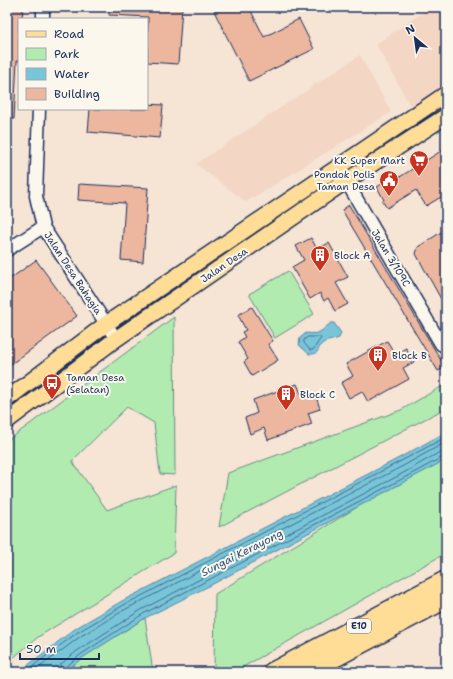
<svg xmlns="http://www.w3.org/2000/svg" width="453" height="679" viewBox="0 0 453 679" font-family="'Shantell Sans',sans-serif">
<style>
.built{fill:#f3d6c4}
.green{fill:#b1ebaf;stroke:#668d86}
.water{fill:#79c5d8;stroke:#5389a7}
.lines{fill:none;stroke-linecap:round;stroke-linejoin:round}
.shore{stroke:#416b8f;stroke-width:1}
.building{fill:#ecb79e;stroke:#1b2f5e}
.minor-casing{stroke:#1b2f5e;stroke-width:15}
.major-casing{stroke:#1b2f5e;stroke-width:18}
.highway-casing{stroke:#1b2f5e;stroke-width:21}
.minor{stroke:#fbf7ec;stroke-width:12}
.major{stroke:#ffdd96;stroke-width:15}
.highway{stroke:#ffdd96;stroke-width:18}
.labels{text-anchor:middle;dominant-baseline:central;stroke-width:4;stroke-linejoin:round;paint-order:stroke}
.shield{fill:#fbf7ec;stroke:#5e6b89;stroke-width:1}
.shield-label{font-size:9px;font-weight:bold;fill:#1b2f5e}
.poi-label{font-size:10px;fill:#1b2f5e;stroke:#fbf7ec;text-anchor:start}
.street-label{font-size:10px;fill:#1b2f5e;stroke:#fbf7ec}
.water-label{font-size:11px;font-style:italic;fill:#32547c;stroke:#fbf7ec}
</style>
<rect width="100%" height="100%" fill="#f6e4d5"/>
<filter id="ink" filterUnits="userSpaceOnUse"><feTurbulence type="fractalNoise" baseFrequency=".025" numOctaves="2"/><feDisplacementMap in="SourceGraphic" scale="8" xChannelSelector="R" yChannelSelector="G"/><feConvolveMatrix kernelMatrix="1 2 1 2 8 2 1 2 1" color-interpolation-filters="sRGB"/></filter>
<g filter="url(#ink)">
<path class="built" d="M431,7h15v79l-34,23 -36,-65z
M360,55l31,57 -145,90 -50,-38z"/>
<path class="green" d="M288,271l26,43 -39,24 -26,-44z
M174,317l1,158 -15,-1 -6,-51 -27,-16 -55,54 35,49 69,-25 -2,68 -136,84 -31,26v-222z
M446,384v24l-227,119 9,-54 173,-63z
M446,459v94l-212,119h-20l1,-78 144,-88z
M145,618l8,54h-88l17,-14z"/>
<path class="water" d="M331,323h3l7,10 -2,5c-4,2 -11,2 -16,5 -7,5 -2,12 -14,11l-10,-9 1,-7 6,-5c15,2 14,-2 25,-10z
M446,432v27l-10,6 -225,120 -66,33 -63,40 -17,14h-46l57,-44 46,-27 277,-143z"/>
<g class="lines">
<path class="shore" d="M308,337h11l2,1 -8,12h-3l-6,-7v-3z
M25,672l53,-40 46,-27 277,-144 45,-24
M33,672l48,-36 45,-27 277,-143 43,-24
M58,672l3,-8 16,-13 64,-41 257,-134 42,-24 6,-1
M63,672l2,-4 15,-13 63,-41 257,-134 43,-23 3,-1"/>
</g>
<path class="building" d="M7,7h16l-1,12h-3v42h-2l-3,58h-7z
M109,7h73l-4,57 -31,-2 1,-45 -39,-2z
M223,7h26l15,30 35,-18 15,30 -65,32 -35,-70z
M147,104l16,1 -3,33 -72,-6 2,-23h57z
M446,148v46l-20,12 -10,-16 -29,18 -5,-7 2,-1 -7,-13 16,-10 2,3z
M79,184l69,4 -5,74 -22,-2 4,-57 -47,-3z
M349,205l96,162 -7,4 -96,-161z
M446,229v79l-30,-54 2,-7z
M311,238l6,11 12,-6 19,34 -12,6 12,21 -13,7 -7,-13 -4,3 -4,-8 -10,6 -18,-32 12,-7 -8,-14z
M36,260l41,56 -70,51v-86z
M252,307l21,34 -5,3 10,16 -26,16 -8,-14 4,-3 -10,-17 7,-5 -3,-5 4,-2 -8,-15z
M387,341l8,13 11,-6 8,14 -11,6 6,11 -41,23 -6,-11 -13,7 -8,-15 12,-7 -7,-12z
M297,384l6,14 12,-5 5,16 -12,4 4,11 -44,16 -4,-12 -14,6 -5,-16 12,-5 -4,-13z"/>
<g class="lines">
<defs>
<path id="minor" d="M43,19v-12
M39,109l-3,87 7,31 73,112
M338,167l103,177 5,3
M7,250l36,-23"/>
<path id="major" d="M7,399l99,-75 340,-230
M7,421l109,-82 230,-158 100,-65"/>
<path id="highway" d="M272,672l174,-92
M308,672l138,-73"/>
</defs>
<use href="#minor" class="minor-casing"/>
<use href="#major" class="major-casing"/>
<use href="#highway" class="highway-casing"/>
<use href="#minor" class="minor"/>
<use href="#major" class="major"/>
<use href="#highway" class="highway"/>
</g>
</g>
<defs>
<symbol id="supermarket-pin" viewBox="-11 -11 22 30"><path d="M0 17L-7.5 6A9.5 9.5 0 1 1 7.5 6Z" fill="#c8321e" stroke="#fbf7ec"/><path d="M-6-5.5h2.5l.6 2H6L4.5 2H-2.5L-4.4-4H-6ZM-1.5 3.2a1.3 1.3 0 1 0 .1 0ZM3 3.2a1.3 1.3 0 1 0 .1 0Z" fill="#fff"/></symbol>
<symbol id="civic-pin" viewBox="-11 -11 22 30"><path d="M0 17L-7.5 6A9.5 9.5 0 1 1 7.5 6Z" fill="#c8321e" stroke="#fbf7ec"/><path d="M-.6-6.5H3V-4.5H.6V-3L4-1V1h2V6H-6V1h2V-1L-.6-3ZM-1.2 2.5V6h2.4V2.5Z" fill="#fff"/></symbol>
<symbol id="building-pin" viewBox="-11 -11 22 30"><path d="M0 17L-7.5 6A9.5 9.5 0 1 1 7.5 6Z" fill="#c8321e" stroke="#fbf7ec"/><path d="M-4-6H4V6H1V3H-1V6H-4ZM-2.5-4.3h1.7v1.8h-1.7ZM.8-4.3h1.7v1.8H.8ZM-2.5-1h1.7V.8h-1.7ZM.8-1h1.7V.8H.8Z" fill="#fff"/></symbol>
<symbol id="bus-pin" viewBox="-11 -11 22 30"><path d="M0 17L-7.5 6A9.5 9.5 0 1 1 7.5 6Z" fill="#c8321e" stroke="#fbf7ec"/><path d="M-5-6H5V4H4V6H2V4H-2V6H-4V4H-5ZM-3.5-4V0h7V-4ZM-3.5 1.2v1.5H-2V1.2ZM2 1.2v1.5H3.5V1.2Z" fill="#fff"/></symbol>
</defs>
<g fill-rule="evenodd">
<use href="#supermarket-pin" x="408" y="149" width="22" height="30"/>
<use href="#civic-pin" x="378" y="169" width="22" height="30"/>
<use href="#building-pin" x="309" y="244" width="22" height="30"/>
<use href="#building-pin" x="367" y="344" width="22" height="30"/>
<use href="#bus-pin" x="41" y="372" width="22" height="30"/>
<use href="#building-pin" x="275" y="383" width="22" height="30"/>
</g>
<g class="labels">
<rect class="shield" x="347" y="619" width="24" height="14" rx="3"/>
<g class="shield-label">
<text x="359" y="626">E10</text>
</g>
<g class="poi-label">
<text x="405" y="160" text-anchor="end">KK Super Mart</text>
<text x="375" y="174" text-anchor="end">Pondok Polis<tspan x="375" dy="12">Taman Desa</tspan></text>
<text x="334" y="255">Block A</text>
<text x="392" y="355">Block B</text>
<text x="66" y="377">Taman Desa<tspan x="66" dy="12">(Selatan)</tspan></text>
<text x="300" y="394">Block C</text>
</g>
<g class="street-label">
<text transform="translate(391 258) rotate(59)">Jalan 3/109C</text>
<text transform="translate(224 265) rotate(-34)">Jalan Desa</text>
<text transform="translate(73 273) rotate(57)">Jalan Desa Bahagia</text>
</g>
<g class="water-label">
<text transform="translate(242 553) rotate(-27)">Sungai Kerayong</text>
</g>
</g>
<rect width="453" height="679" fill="none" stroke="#fbf7ec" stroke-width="24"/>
<rect x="12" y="12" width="429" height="655" fill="none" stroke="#1b2f5e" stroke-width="1.5" filter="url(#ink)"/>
<rect x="18" y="18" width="130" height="92" fill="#fbf7ec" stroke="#a1a7b3"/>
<rect x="26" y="31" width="20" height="6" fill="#ffdd96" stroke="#a1a7b3"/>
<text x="54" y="38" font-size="12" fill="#1b2f5e">Road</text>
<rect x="26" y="48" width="20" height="12" fill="#b1ebaf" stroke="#a1a7b3"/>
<text x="54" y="58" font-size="12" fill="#1b2f5e">Park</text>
<rect x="26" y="68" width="20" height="12" fill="#79c5d8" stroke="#a1a7b3"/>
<text x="54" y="78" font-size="12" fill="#1b2f5e">Water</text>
<rect x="26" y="88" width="20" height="12" fill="#ecb79e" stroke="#a1a7b3"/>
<text x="54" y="98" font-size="12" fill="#1b2f5e">Building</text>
<g transform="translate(415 38) rotate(331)" stroke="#fbf7ec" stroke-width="3" paint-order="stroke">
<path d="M0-3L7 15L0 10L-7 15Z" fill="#1b2f5e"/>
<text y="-6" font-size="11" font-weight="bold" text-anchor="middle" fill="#1b2f5e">N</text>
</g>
<path d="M20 653v6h79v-6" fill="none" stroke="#1b2f5e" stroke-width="2"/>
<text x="26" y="653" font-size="12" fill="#1b2f5e" stroke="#fbf7ec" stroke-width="3" paint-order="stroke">50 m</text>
</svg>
